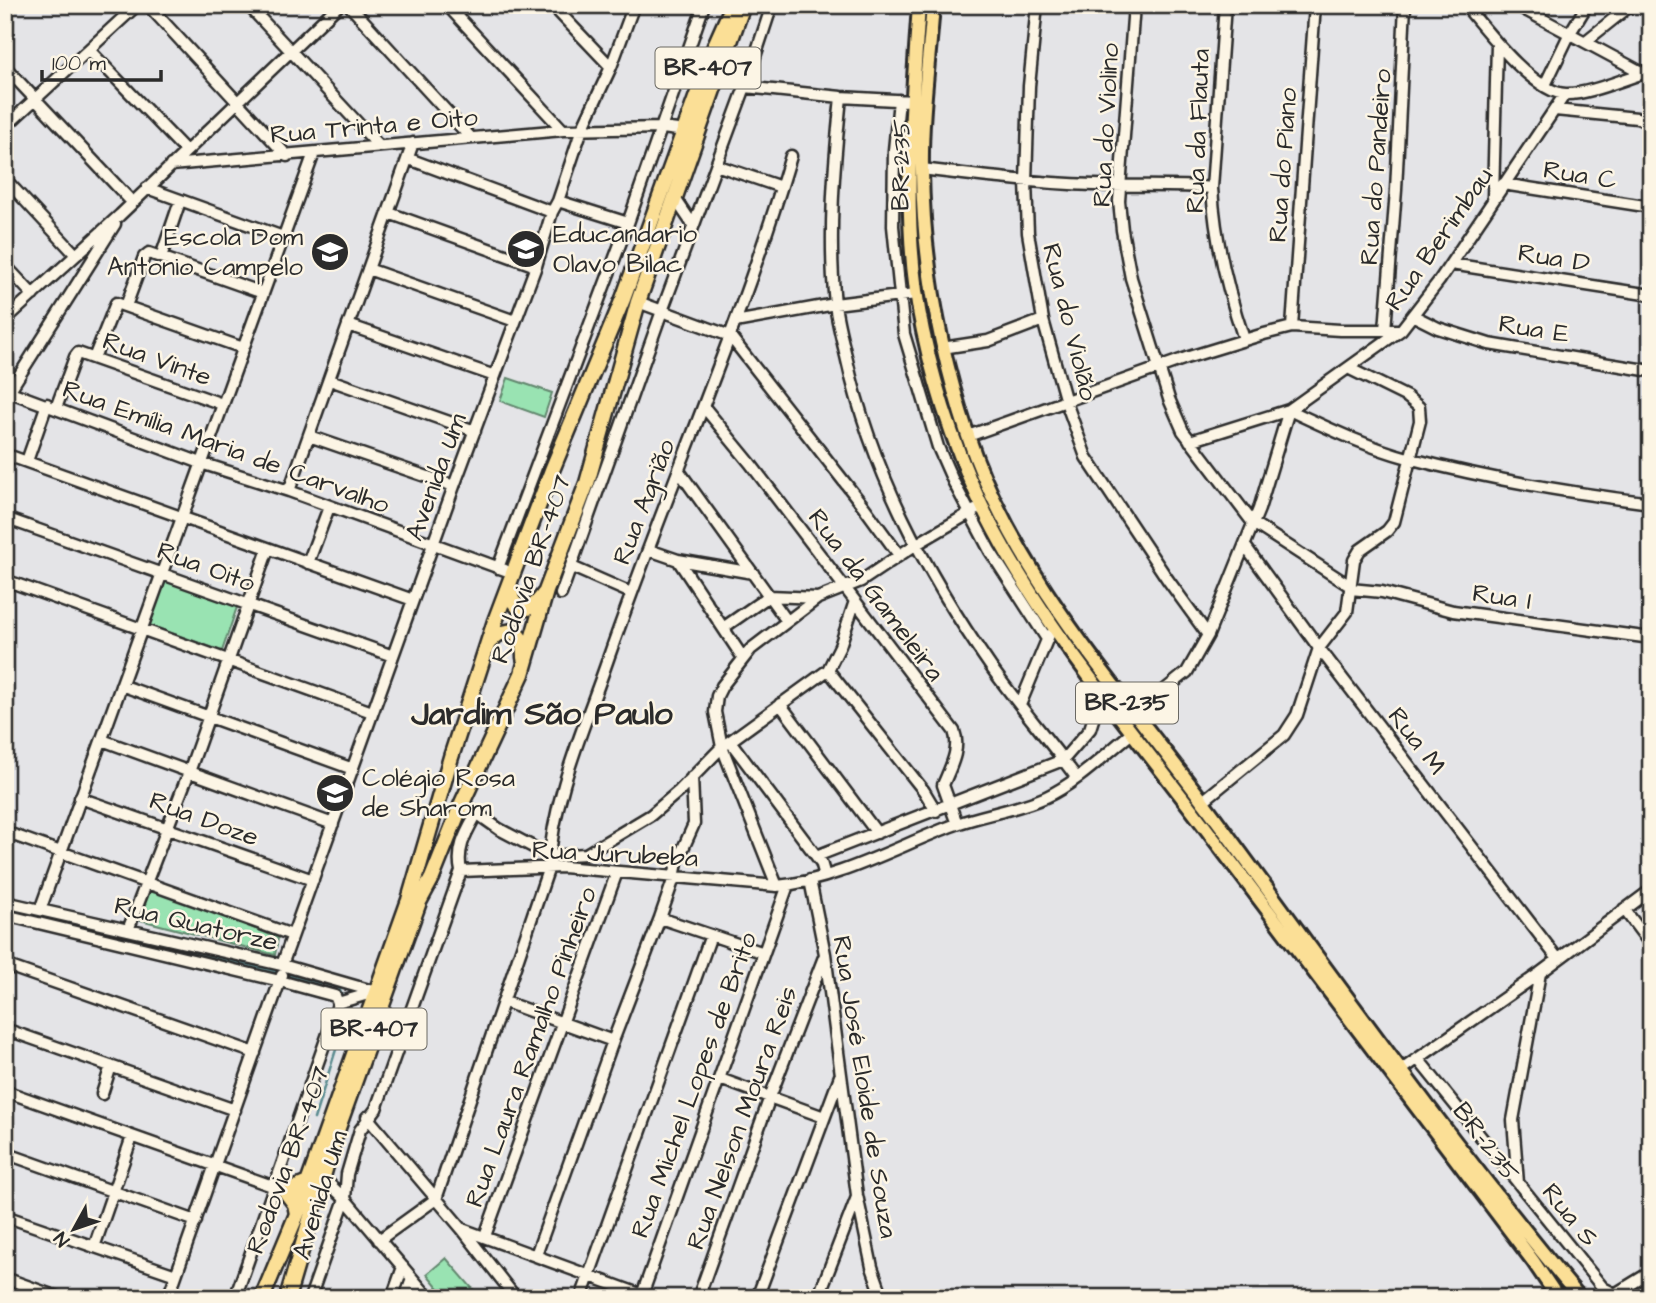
<svg xmlns="http://www.w3.org/2000/svg" width="1656" height="1303" viewBox="0 0 1656 1303" font-family="'Architects Daughter',sans-serif">
<style>
.green{fill:#99e3b2;stroke:#62876e;stroke-width:2}
.lines{fill:none;stroke-linecap:round;stroke-linejoin:round}
.stream{stroke:#5b8c90;stroke-width:2.5}
.minor-casing{stroke:#2b2b2b;stroke-width:15}
.major-casing{stroke:#2b2b2b;stroke-width:18}
.highway-casing{stroke:#2b2b2b;stroke-width:19}
.minor{stroke:#fcf5e5;stroke-width:10}
.major{stroke:#fbdf96;stroke-width:12}
.highway{stroke:#fbdf96;stroke-width:14}
.labels{text-anchor:middle;dominant-baseline:central;stroke-width:5;stroke-linejoin:round;paint-order:stroke}
.shield{fill:#fcf5e5;stroke:#6a6863;stroke-width:2}
.shield-label{font-size:24px;font-weight:bold;fill:#2b2b2b}
.street-label{font-size:26px;fill:#2b2b2b;stroke:#fcf5e5}
.poi-label{font-size:26px;fill:#2b2b2b;stroke:#fcf5e5;text-anchor:start}
.district-label{font-size:33px;font-weight:bold;fill:#2b2b2b;stroke:#fcf5e5}
</style>
<rect width="100%" height="100%" fill="#e4e4e7"/>
<filter id="ink" filterUnits="userSpaceOnUse"><feTurbulence type="fractalNoise" baseFrequency=".0143" numOctaves="2"/><feDisplacementMap in="SourceGraphic" scale="14" xChannelSelector="R" yChannelSelector="G"/><feConvolveMatrix kernelMatrix="1 2 1 2 8 2 1 2 1" color-interpolation-filters="sRGB"/></filter>
<g filter="url(#ink)">
<path class="green" d="M508,378l44,15 -8,24 -44,-16z
M161,576l77,28 -16,47 -78,-28z
M150,886l128,52 -3,17 -138,-36z
M446,1258l32,37 -3,3h-28l-20,-24z"/>
<g class="lines">
<path class="stream" d="M5,909l18,4
M38,917l241,55
M285,974l54,14 4,10
M314,1119l32,-101 -1,-13"/>
<defs>
<path id="minor" d="M148,5l139,151
M248,5l131,141
M349,5l122,133
M447,5l116,125
M552,5l59,62
M1037,5l-8,81 -3,96 2,51 15,87 23,82 20,55 82,123 40,55
M1134,5l-15,196 3,29 9,48 38,121 14,32 70,92 97,63
M1225,5l-13,183c3,53 15,101 32,151
M1465,5c20,24 69,88 101,89 22,1 62,-17 85,-23
M1516,5l127,68
M1586,41l45,-36
M90,51l95,99
M5,67l127,135
M1545,85l25,-52 17,-28
M745,87l96,10 72,4
M841,97c-7,69 -13,138 -6,207 2,17 7,35 11,52 25,114 79,216 145,311 27,38 58,73 85,110
M899,100l-5,50 -1,76 11,108 34,113 15,34 37,70 57,88
M1555,110l82,8 8,3 6,6
M5,127l132,-122
M409,159l143,53
M171,165l392,-35 99,-2 23,3
M716,165l65,22
M922,169c57,7 114,14 172,16 39,2 79,-1 118,3
M5,179l71,76
M1503,184l148,23
M147,188l136,49
M674,197l19,28
M1493,197l4,-153
M558,201l70,22
M389,213l147,53
M161,257l19,-56
M1451,264l200,31
M5,265l28,30
M368,269l147,52
M638,302l92,34 134,171 35,48
M126,306l18,-49 5,-4 114,40
M1414,316l24,12 51,16 162,27
M5,320l115,-105 219,-210
M735,322l100,-18 81,-10
M348,325l147,51
M1292,327l23,-322
M1385,330l11,-140 9,-185
M942,348l46,-7 55,-21
M94,358l22,-55 127,45
M330,380l145,51
M5,390l196,73 88,28 216,79
M5,398l110,-174
M704,407l46,56 204,268c7,18 -4,37 -11,54l14,39
M56,408l19,-51 3,-4 144,51
M309,436l145,50
M968,436l221,-79 75,-23 28,-7 48,3h61
M1190,441l99,-31 112,-80 38,-49 126,-187
M27,461l20,-57
M5,468l4,-11h4l400,143
M679,471l108,150
M289,491l124,-348
M5,518l388,138
M1245,546l74,102 239,311
M649,550l29,10 75,13
M678,560l65,98
M308,563l21,-56
M572,567l59,26
M498,568l130,-345 76,-218
M5,580l367,132
M1350,589l32,3 71,19 198,27
M561,594l101,-283 83,-224 27,-82
M769,596l49,2
M723,628l46,-32
M828,670l96,121 12,20
M121,685l232,84
M780,704l97,129
M1020,705l29,-70
M1135,714l52,-42 21,-37 51,-126 30,-99c39,18 78,37 119,48 80,21 162,35 243,45
M102,740l231,84
M730,741l90,120
M80,798l233,82
M1203,801l81,-66 13,-20 22,-67 28,-36 7,-52 6,-10 27,-19 7,-9 26,-101 -1,-14 -12,-10 -57,-28
M462,803l37,26 51,27 36,-2 65,-39 28,-24 43,-44 106,-77 12,-24 15,-45
M477,813c-11,20 -21,35 -16,58l102,-4 214,19c59,-5 121,-40 177,-61 30,-11 63,-15 92,-28 32,-15 59,-43 86,-64
M5,832l287,103
M825,876l-6,-21 244,-95 27,-31 12,-38
M810,880l15,74 32,241 15,72 11,31
M777,886l-55,-139 -7,-35 2,-16 5,-10 29,-37 67,-51 43,-17 54,-36 60,-35
M5,902l277,63 94,27
M1624,909l27,36
M40,910l274,-757
M5,915l275,66 55,15 3,7 -2,8 -101,287
M660,918l104,35
M128,930l61,-158 79,-223
M5,965l250,88
M282,965l172,-479 82,-220 16,-54 6,-11 24,-72 29,-62 23,-62
M505,1002l108,39
M338,1003l37,-11
M5,1029l230,81
M1418,1059l185,229 12,6 36,-22
M1403,1069l137,-96 111,-83
M720,1079l104,38
M5,1091l273,97
M102,1094l9,-28
M367,1117l95,112 54,69
M5,1153l191,68
M321,1176l24,23 84,99
M1518,1183l-5,-63 27,-147
M5,1216l171,59
M462,1229l180,66
M485,1236l132,-364
M379,1240l57,-41 113,-332c4,-72 36,-141 59,-208 59,-169 132,-332 183,-503
M94,1247l38,-110
M536,1255l77,-214 47,-123 14,-40 3,-16 17,-38 -2,-47
M5,1278l55,20
M168,1298l114,-323
M310,1298l35,-99 2,-25 13,-44 16,-21 85,-238
M392,1298l11,-31
M405,1298l7,-19
M581,1298l130,-363
M641,1298l147,-413
M698,1298l72,-201 54,-140
M757,1298l83,-222
M818,1298l39,-101"/>
<path id="major" d="M919,5c-7,108 -19,219 4,326 14,66 39,139 71,199 59,111 144,207 219,308 106,141 213,282 320,423l25,37
M933,5c-4,55 -12,111 -11,165 1,92 17,179 46,266 47,140 152,254 239,371 122,165 241,333 373,491"/>
<path id="highway" d="M510,586l2,14 7,8c12,2 18,-4 25,-14
M488,643l10,-9 14,-3c11,6 12,15 12,27
M297,1214l-2,-10 -9,-12 22,-9
M262,1298l35,-84 112,-314 42,-143 44,-136 57,-151 71,-171 93,-256 17,-38
M287,1298l47,-159 85,-237 13,-24 30,-75 60,-129 24,-83 41,-108 51,-181 105,-297"/>
</defs>
<use href="#minor" class="minor-casing"/>
<use href="#major" class="major-casing"/>
<use href="#highway" class="highway-casing"/>
<use href="#minor" class="minor"/>
<use href="#major" class="major"/>
<use href="#highway" class="highway"/>
</g>
</g>
<defs>
<symbol id="school-disc" viewBox="-11 -11 22 22"><circle r="9.5" fill="#2b2b2b" stroke="#fcf5e5"/><path d="M0-5L7-2L0 1L-7-2ZM-4 1L0 2.5L4 1V4Q0 6-4 4Z" fill="#fff"/></symbol>
</defs>
<g fill-rule="evenodd">
<use href="#school-disc" x="504" y="227" width="44" height="44"/>
<use href="#school-disc" x="308" y="230" width="44" height="44"/>
<use href="#school-disc" x="313" y="771" width="44" height="44"/>
</g>
<g class="labels">
<g class="shield">
<rect x="655.5" y="47.5" width="105" height="41" rx="5"/>
<rect x="1076" y="682.5" width="102" height="41" rx="5"/>
<rect x="321.5" y="1008.5" width="105" height="41" rx="5"/>
</g>
<g class="shield-label">
<text x="708" y="68">BR-407</text>
<text x="1127" y="703">BR-235</text>
<text x="374" y="1029">BR-407</text>
</g>
<g class="street-label">
<text transform="translate(1106 125) rotate(-87)">Rua do Violino</text>
<text transform="translate(374 126) rotate(-5)">Rua Trinta e Oito</text>
<text transform="translate(1198 131) rotate(-88)">Rua da Flauta</text>
<text transform="translate(901 165) rotate(-89)">BR-235</text>
<text transform="translate(1283 165) rotate(-86)">Rua do Piano</text>
<text transform="translate(1376 167) rotate(-86)">Rua do Pandeiro</text>
<text transform="translate(1580 175) rotate(9)">Rua C</text>
<text transform="translate(1439 239) rotate(-55)">Rua Berimbau</text>
<text transform="translate(1554 258) rotate(9)">Rua D</text>
<text transform="translate(1070 322) rotate(76)">Rua do Violão</text>
<text transform="translate(1534 329) rotate(9)">Rua E</text>
<text transform="translate(157 359) rotate(20)">Rua Vinte</text>
<text transform="translate(226 447) rotate(20)">Rua Emília Maria de Carvalho</text>
<text transform="translate(436 477) rotate(-70)">Avenida Um</text>
<text transform="translate(644 502) rotate(-69)">Rua Agrião</text>
<text transform="translate(206 567) rotate(20)">Rua Oito</text>
<text transform="translate(531 569) rotate(-71)">Rodovia BR-407</text>
<text transform="translate(876 595) rotate(53)">Rua da Gameleira</text>
<text transform="translate(1502 597) rotate(8)">Rua I</text>
<text transform="translate(1417 741) rotate(52)">Rua M</text>
<text transform="translate(204 819) rotate(20)">Rua Doze</text>
<text transform="translate(615 854) rotate(3)">Rua Jurubeba</text>
<text transform="translate(196 924) rotate(13)">Rua Quatorze</text>
<text transform="translate(531 1047) rotate(-70)">Rua Laura Ramalho Pinheiro</text>
<text transform="translate(694 1085) rotate(-70)">Rua Michel Lopes de Brito</text>
<text transform="translate(865 1087) rotate(81)">Rua José Eloide de Souza</text>
<text transform="translate(742 1118) rotate(-70)">Rua Nelson Moura Reis</text>
<text transform="translate(1486 1142) rotate(53)">BR-235</text>
<text transform="translate(288 1160) rotate(-70)">Rodovia BR-407</text>
<text transform="translate(320 1195) rotate(-73)">Avenida Um</text>
<text transform="translate(1570 1215) rotate(51)">Rua S</text>
</g>
<g class="poi-label">
<text x="553" y="234">Educandario<tspan x="553" dy="30">Olavo Bilac</tspan></text>
<text x="303" y="237" text-anchor="end">Escola Dom<tspan x="303" dy="30">Antonio Campelo</tspan></text>
<text x="362" y="778">Colégio Rosa<tspan x="362" dy="30">de Sharom</tspan></text>
</g>
<g class="district-label">
<text x="542" y="714">Jardim São Paulo</text>
</g>
</g>
<rect width="1656" height="1303" fill="none" stroke="#fcf5e5" stroke-width="28"/>
<rect x="14" y="14" width="1628" height="1275" fill="none" stroke="#2b2b2b" stroke-width="2.5" filter="url(#ink)"/>
<g transform="translate(74 1229) rotate(230)" stroke="#fcf5e5" stroke-width="5" paint-order="stroke">
<path d="M0-5L12 26L0 18L-12 26Z" fill="#2b2b2b"/>
<text y="-10" font-size="19" font-weight="bold" text-anchor="middle" fill="#2b2b2b">N</text>
</g>
<path d="M42 70v10h119v-10" fill="none" stroke="#2b2b2b" stroke-width="3.5"/>
<text x="52" y="70" font-size="21" fill="#2b2b2b" stroke="#fcf5e5" stroke-width="5" paint-order="stroke">100 m</text>
</svg>
